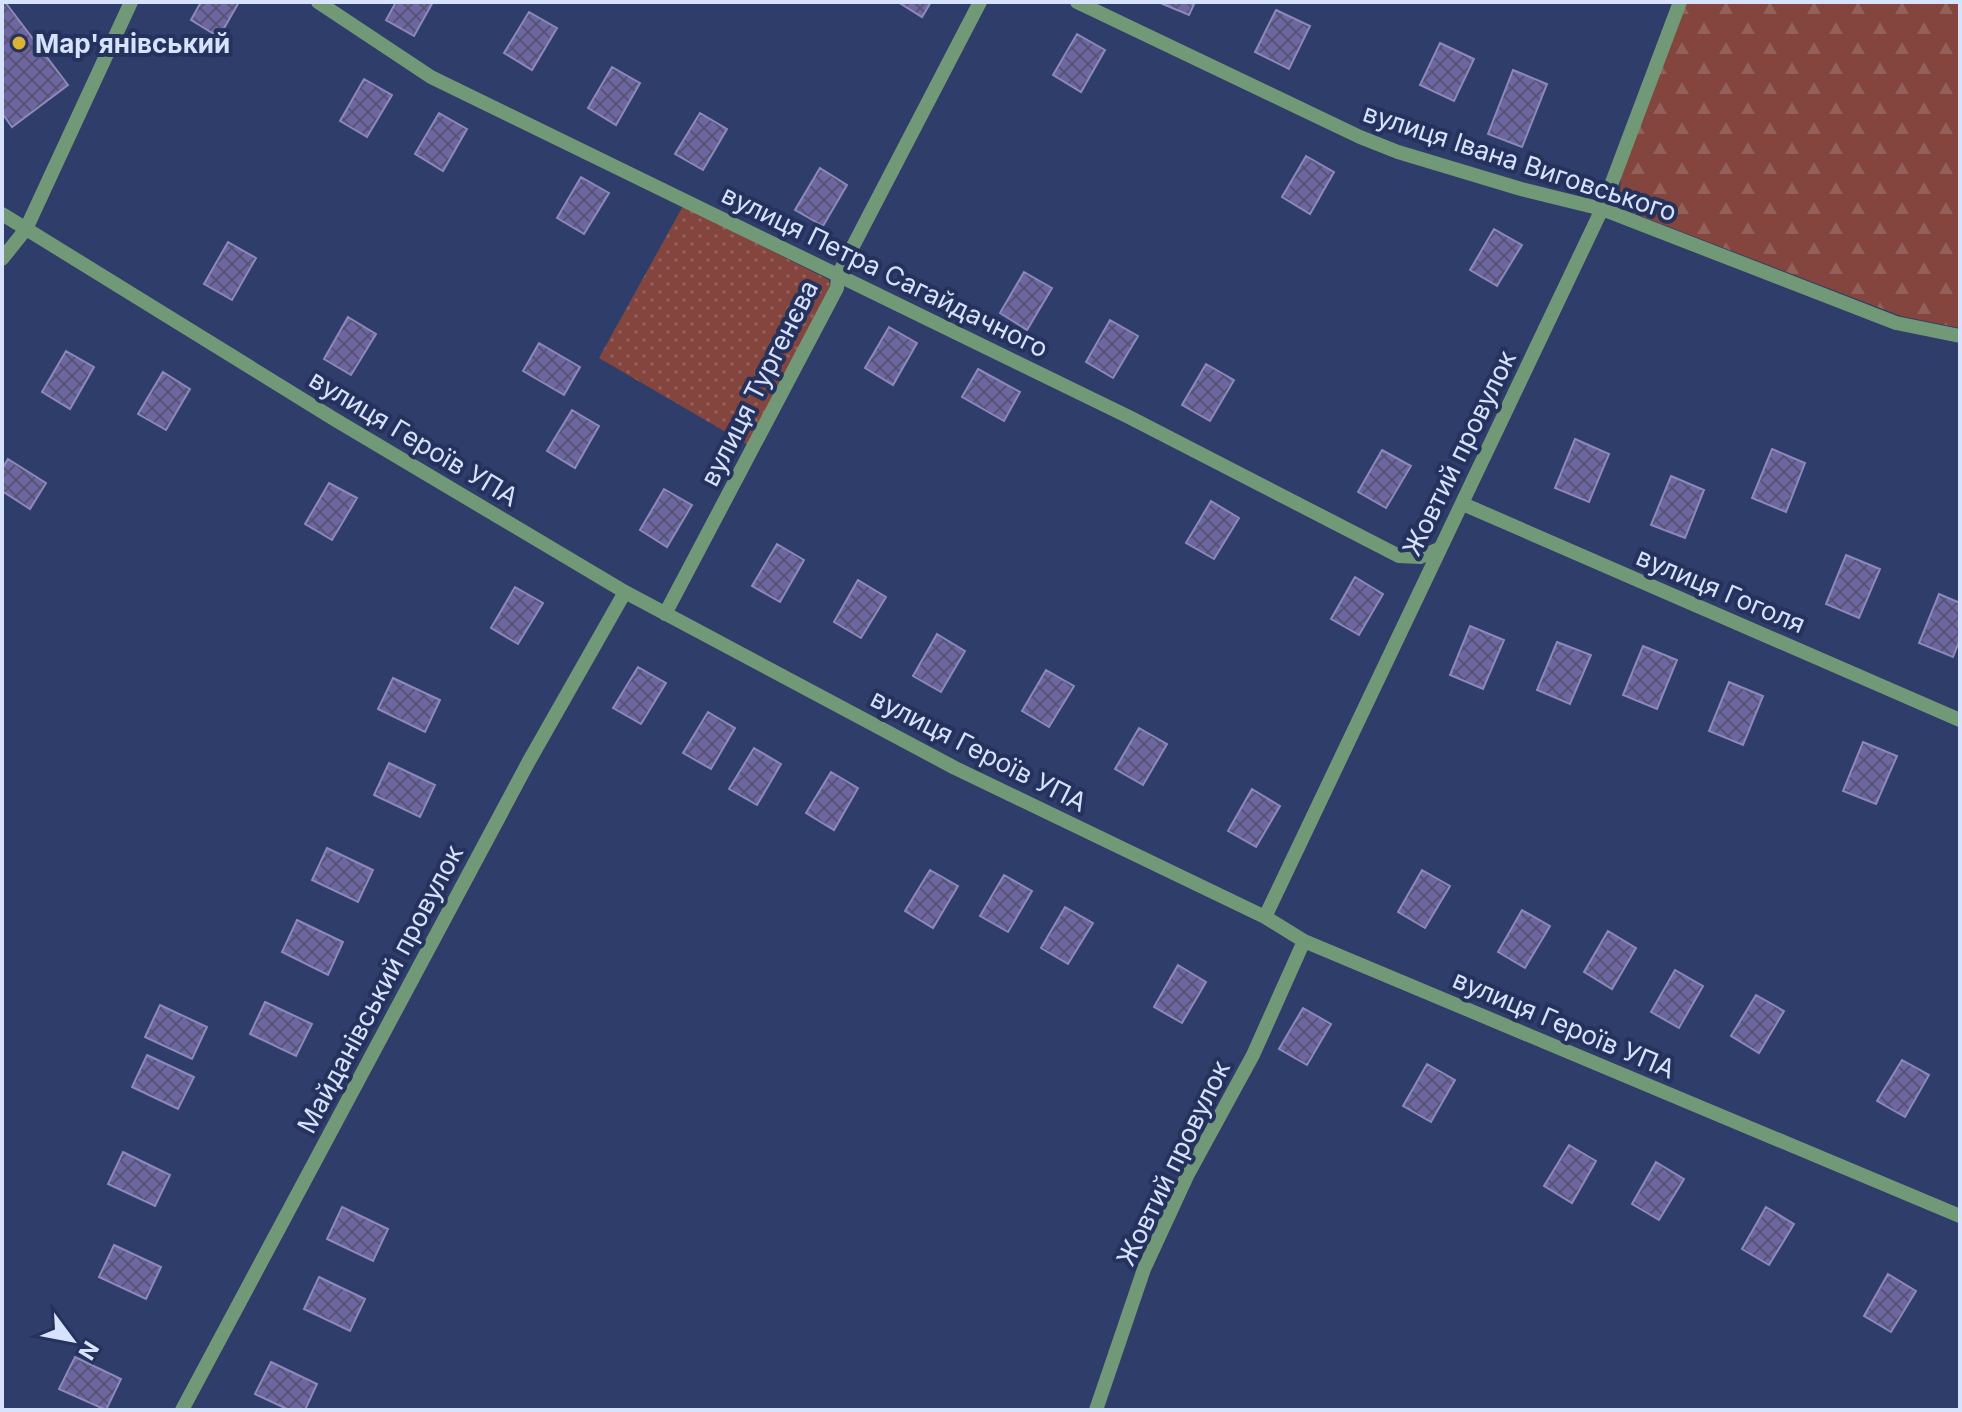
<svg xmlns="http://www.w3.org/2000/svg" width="1962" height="1412" viewBox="0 0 1962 1412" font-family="Inter,sans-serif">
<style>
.grass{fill:url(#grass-dots)}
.forest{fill:url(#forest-firs)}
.building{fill:url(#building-cross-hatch);stroke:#8d88bd;stroke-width:2}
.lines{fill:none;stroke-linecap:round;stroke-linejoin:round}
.minor{stroke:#719977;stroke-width:14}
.poi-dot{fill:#ddb133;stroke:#25325d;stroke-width:3}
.labels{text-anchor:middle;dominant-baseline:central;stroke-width:8;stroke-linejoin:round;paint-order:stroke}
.poi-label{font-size:26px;font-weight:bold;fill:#d7e2fd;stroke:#25325d;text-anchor:start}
.street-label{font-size:26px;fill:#d7e2fd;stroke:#25325d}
</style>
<defs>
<pattern id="grass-dots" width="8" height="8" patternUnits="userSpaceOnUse" patternTransform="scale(2)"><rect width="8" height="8" fill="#83453d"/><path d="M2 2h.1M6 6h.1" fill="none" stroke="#94605a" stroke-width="1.8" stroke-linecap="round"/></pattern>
<pattern id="forest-firs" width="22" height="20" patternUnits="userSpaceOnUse" patternTransform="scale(2)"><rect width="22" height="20" fill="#83453d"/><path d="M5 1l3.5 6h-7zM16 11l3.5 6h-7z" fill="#94605a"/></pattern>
<pattern id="building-cross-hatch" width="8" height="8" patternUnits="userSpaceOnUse" patternTransform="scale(2)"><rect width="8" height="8" fill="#6e66a1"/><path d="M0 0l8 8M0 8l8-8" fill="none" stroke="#575576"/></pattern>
</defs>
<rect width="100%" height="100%" fill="#2e3d69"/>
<path class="grass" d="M683,206l146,74 1,7 -82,158 -149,-87z"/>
<path class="forest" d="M1686,2h274v326l-59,-12 -273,-105 -8,-15 1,-22z"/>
<path class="building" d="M2,2h3l63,83 -56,42 -10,-14z
M201,2h38l-20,35 -28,-17z
M396,2h37l-19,34 -28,-16z
M898,2h33l-9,15z
M1158,2h37l-6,13z
M1276,10l34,16 -21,43 -34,-17z
M529,12l28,16 -25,42 -28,-17z
M1077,34l28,16 -24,42 -28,-17z
M1440,43l34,16 -20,42 -34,-16z
M612,67l28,16 -24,42 -28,-17z
M1513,70l34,14 -25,63 -34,-13z
M364,79l28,16 -25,42 -27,-16z
M439,113l28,16 -24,42 -28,-17z
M700,113l27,16 -24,41 -28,-16z
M1306,156l28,16 -24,42 -28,-17z
M820,168l27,17 -24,41 -28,-16z
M581,177l28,16 -25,41 -27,-16z
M1494,229l28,16 -25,41 -27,-16z
M228,242l28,16 -24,42 -28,-16z
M1024,272l28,16 -25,42 -27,-17z
M348,317l28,17 -25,41 -27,-16z
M1110,320l28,16 -25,42 -27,-16z
M889,327l28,16 -24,42 -28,-17z
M539,343l41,24 -16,28 -41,-24z
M66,351l28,16 -24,42 -28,-17z
M1206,364l28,16 -24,41 -28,-16z
M978,369l42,23 -16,29 -42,-24z
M163,372l27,17 -24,41 -28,-16z
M572,410l27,16 -24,42 -28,-17z
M1575,439l34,15 -20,48 -34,-14z
M1772,449l33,14 -19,49 -34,-14z
M1382,450l29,16 -25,42 -28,-16z
M8,459l38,24 -16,26 -28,-18v-22z
M1671,476l33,14 -19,48 -34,-13z
M329,483l28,15 -25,42 -27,-16z
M664,489l28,16 -25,42 -27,-17z
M1211,501l28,17 -25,41 -28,-16z
M777,544l27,16 -24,42 -28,-16z
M1846,555l34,14 -21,49 -33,-14z
M1355,577l28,17 -24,41 -28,-16z
M858,580l28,17 -25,41 -27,-16z
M515,587l28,16 -25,41 -27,-16z
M1939,594l21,9v36l-7,18 -34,-14z
M1470,626l34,14 -21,49 -33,-14z
M937,634l28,17 -24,41 -28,-16z
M1557,642l34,13 -21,49 -33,-14z
M1643,646l34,14 -20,49 -34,-14z
M638,667l28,16 -25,41 -28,-16z
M1046,670l28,16 -25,41 -27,-16z
M393,678l47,22 -15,32 -47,-23z
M1729,682l34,14 -20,49 -34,-14z
M708,712l27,16 -24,41 -28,-16z
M1139,728l28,16 -24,41 -28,-16z
M1863,742l34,14 -21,48 -33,-13z
M754,748l27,16 -24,41 -28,-16z
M389,763l46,22 -15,32 -46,-22z
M831,772l27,16 -24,42 -28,-17z
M1252,789l28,17 -24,41 -28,-16z
M327,848l46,22 -15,32 -46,-22z
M930,870l28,16 -25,42 -28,-17z
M1422,870l28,16 -25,42 -27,-16z
M1004,875l28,16 -24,41 -28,-16z
M1065,907l28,16 -25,41 -27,-16z
M1522,910l28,16 -25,42 -27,-16z
M297,920l46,22 -15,33 -46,-23z
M1608,931l28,17 -24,41 -28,-17z
M1178,965l28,17 -24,41 -28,-16z
M1675,970l28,16 -24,42 -28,-16z
M1756,995l28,16 -25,42 -28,-17z
M265,1002l47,22 -16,32 -46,-22z
M160,1005l47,22 -15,32 -47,-22z
M1303,1008l28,16 -24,41 -28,-16z
M147,1055l47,22 -16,32 -46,-22z
M1902,1060l27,15 -24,42 -28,-16z
M1427,1064l28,16 -24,42 -28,-16z
M1569,1145l27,16 -24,42 -28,-17z
M123,1152l47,23 -15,31 -47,-22z
M1656,1162l28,17 -25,41 -27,-16z
M342,1207l46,22 -15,32 -46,-22z
M1766,1207l28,17 -25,41 -27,-16z
M114,1245l47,22 -15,32 -47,-22z
M1888,1274l28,17 -25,41 -27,-16z
M319,1277l46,22 -15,32 -46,-22z
M75,1357l46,22 -15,31 -47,-21z
M271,1362l46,22 -12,26h-16l-34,-16z"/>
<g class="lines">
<path class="minor" d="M318,2l113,75 698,340 270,139 21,1 19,-8
M1077,2l283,135 38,15 123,37 81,20 294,114 64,13
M2,214l332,205 291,173 330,176 310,149 39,24 656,275
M2,259l24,-30 105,-227
M1463,504l497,216
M665,614l172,-326 1,-13 142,-273
M1265,917l337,-708 78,-207
M182,1410l347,-649 96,-169
M1096,1410l48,-141 43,-93 66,-121 51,-114"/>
</g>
<circle class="poi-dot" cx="19" cy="43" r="8"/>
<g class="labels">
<g class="poi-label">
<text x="35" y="43">Мар'янівський</text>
</g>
<g class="street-label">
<text transform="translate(1520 162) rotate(18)">вулиця Івана Виговського</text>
<text transform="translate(885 271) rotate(26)">вулиця Петра Сагайдачного</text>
<text transform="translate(759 383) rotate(-63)">вулиця Тургенєва</text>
<text transform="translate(414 438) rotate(31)">вулиця Героїв УПА</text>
<text transform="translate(1459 453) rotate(-64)">Жовтий провулок</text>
<text transform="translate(1721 590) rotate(23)">вулиця Гоголя</text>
<text transform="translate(979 750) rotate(27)">вулиця Героїв УПА</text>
<text transform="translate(380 989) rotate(-62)">Майданівський провулок</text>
<text transform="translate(1564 1024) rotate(23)">вулиця Героїв УПА</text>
<text transform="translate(1173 1163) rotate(-64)">Жовтий провулок</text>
</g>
</g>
<rect width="1962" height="1412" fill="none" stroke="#d7e2fd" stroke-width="8"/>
<g transform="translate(72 1340) rotate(122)" stroke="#25325d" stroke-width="6" paint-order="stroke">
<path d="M0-6L14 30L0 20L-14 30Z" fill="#d7e2fd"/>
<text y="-12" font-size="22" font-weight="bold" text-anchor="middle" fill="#d7e2fd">N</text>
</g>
</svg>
